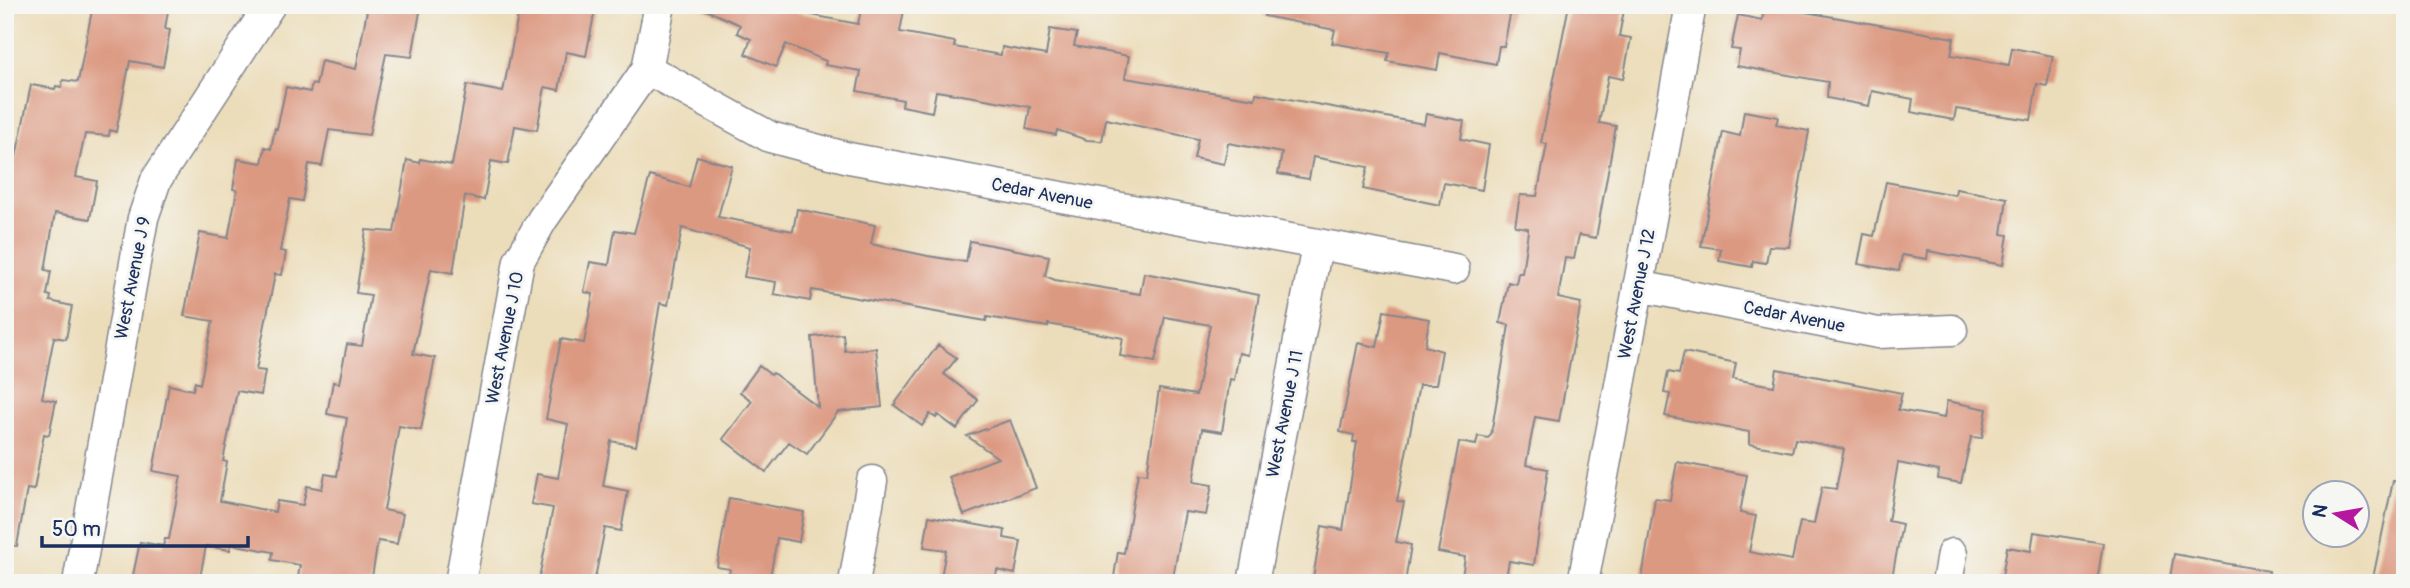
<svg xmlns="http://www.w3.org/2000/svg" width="2410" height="588" viewBox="0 0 2410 588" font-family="Pangolin,sans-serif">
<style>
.building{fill:#dc9981}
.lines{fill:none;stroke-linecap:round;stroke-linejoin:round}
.minor-casing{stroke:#84868c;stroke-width:33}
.minor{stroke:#fff;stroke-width:30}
.labels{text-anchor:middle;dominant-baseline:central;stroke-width:6;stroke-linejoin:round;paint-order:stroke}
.street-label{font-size:18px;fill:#1b2f5e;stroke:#f6f6f2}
</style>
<rect width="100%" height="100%" fill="#f6f6f2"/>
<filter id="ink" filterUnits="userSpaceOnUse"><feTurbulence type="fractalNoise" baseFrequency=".0143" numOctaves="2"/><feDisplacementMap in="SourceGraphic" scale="14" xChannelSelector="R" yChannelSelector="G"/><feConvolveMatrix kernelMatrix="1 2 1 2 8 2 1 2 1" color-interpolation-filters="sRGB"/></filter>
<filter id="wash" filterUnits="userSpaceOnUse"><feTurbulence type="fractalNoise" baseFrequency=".00686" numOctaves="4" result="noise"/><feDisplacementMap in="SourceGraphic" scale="28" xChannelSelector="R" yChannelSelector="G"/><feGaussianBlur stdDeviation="1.57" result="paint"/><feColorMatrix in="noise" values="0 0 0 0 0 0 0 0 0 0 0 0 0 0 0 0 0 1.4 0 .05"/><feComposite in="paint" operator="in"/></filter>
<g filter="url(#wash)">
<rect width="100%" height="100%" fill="#ecddba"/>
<g id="blocks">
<path class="building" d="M93,5h76l-4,24 5,1 -7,37 -33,-6 -14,71 -6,-2 -1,6 -24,-2 -9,43 21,4 -7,38 -35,-6 -10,57 6,1 -4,24 4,1 -1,5 22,5 -6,33 -12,-2 -12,61 14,3 -7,34 -5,-1 -10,56 -7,-1 -10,57 -12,-1v-336l26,-124 24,4 1,-3 5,1 2,-7 15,2z
M368,5h40l-1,5 13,2 -8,45 -26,-3 -17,81 -40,-5 -7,36 -13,-2 -7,37 -12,-2 -10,52 6,1 -4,23 -7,-1 -19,96 9,1 -4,24 -24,-4 -14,70 4,1 -7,39 55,11 2,-11 26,4 4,-19 15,3 3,-15 12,2 10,-58 -20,-4 6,-32 6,1 8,-39 15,2 9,-51 -15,-2 10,-63 28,2 13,-72 13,3v-4l32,6 15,-80 36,7 17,-87h76l-10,51 -20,-4 -7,38 -14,-3 -8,43 -22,-4 -7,38 -17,-3 -7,39 -19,-4 -12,77 -22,-4 -18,85 22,4 -14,72 -22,-4 -15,84 19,4 -6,30 -19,-3 -7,42h-74l3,-18 -28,-5 1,-8 -42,-8 -1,6 -24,-4 -7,37h-24l-42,-8 7,-33 23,4 2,-7h4l12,-63 -28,-5 16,-86 24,5 2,-8 5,2 13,-63 -29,-5 16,-83 28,5 9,-48 -4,-1 5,-30 24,4 3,-16 6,2 4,-21 2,1 9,-42 24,5 2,-8 4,1 5,-24 35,8z
M695,5h103l-2,7 62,12 4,-19h13l29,5 -4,22 55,10 -1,5 47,8 1,-8 44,8 4,-26 27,4 -3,13 55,10 -4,22 130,21 1,-6 168,31 2,-10 38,7 -3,18 28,6 -7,45 -38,-7 -4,22 -77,-16 5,-22 -55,-10 -4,22 -31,-5 4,-21 -54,-10 -4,21 -30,-6 4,-19 -92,-20 -4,22 -15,-1 -30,-10 -1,5 -30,-6 4,-22 -56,-10 -38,-6 -4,21 -30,-6 1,-6 -46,-9 4,-20 -36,-6 1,-4 -40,-17 -10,23 -31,-13 6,-15 -14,-6 3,-8z
M1265,5h247l-8,41h-5l-3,18 -56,-11 -3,17 -50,-9 2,-8 -57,-10 3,-13 -71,-14z
M1569,5h56l-6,31 12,2 -8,41 -15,-3 -9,47 17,3 -20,112 -17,-3 -5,24 -9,-1 -7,40 23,5 -22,118 -24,-4 -9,48 22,4 -14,96 -25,-4 -4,22h-12l-31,-6 3,-20 -27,-5 21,-110 17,3 2,-9 10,2 3,-3 18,-110 -9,-2 8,-41 8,2 2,-11h4l6,-42v-3l-13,-2 5,-31 17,1 10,-52 -6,-1z
M1765,5l189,33 -3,17 58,10 3,-17 41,8 -6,30 -10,-2 -6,36 -75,-11 -2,11 -43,-8 2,-13 -41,-8 -3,15 -42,-8 1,-16 -91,-16 3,-16 -9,-1 7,-34 24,5z
M1744,111l34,6 -2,8 33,6 -20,116 -20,-1 -3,17 -13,-2 -1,6 -33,-6 2,-12 -20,-3 22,-114 17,4z
M697,156l35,10 -14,51 75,14 4,-22 78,16 -4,19 57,12 38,6 4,-21 79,15 -4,20 10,4 85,14 4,-21 115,22 -11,60 -9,-2 -5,27 -4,-1 -8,53 -20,-3 -9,53 19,3 -6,30 -21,-3 -13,71h-59l5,-31 6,1 14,-80 9,1 12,-85 37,6 14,-70 -45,-8 -10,45 -35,-6 3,-18 -75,-14v3l-61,-10 -1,4 -174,-31 -2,11 -36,-7 2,-12 -32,-5 6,-30 -68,-19 -14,77 -8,-2 -24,143 -25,-5 -8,45 25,5 -7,40 -16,-3 -11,55h-56l15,-75 -22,-4 6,-30 21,4 10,-54 -22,-5 15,-80 23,4 9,-49 -9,-2 6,-30 19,3 6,-35 19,3 16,-57 39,11z
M1886,182l69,13 1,-6 51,9 -5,36 6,1 -5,30 -75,-14 -1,8 -25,-4 -3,16 -41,-7 6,-30 10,2z
M1384,311l45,8 -4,27 17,5 -6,34h-17l-22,116 7,1 -8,40 15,3 -6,38h-93l10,-57 21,4 14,-88h-4l1,-7 -14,-3 18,-89 19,4z
M843,334l2,17 31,-3 6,59 -44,5 -31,42 -18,-12 -23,30 -43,-33 29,-38 -12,-9 19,-26 12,9 2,-2 45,34 -6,-70z
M938,345l19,13 -13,16 34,26 -21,29 -19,-14 -2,3 -6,-4 -8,12 -28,-21z
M1684,352l52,11 -3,16 41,7 3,-17 125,24 -4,17 46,8 3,-17 40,8 -5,29 -11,-1 -10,46 -23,-4 1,-8 -41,-8 -10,58 14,3 -11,59h-222l-27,-5 13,-80 15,2 7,-38 70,13 -7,38 16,3 -7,36 43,8 8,-38 14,2 8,-37 14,2 8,-40 -49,-10 -3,13 -43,-8v-12l-84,-16 5,-22 -6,-1 4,-21 11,2z
M1010,420l26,68 -72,27 -15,-38 49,-19 -31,-22z
M2393,481l12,1v101h-33z
M729,498l75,14 -5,30 -22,-4 -8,45h-42l3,-14 -13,-2z
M929,516l76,14 -1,8 17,3 -6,33 -18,-4 -2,13h-55l6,-33 -22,-3z
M2034,532l69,11 -6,40h-96l6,-36 24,4z
M2174,554l95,17 -1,12h-99z"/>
</g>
</g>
<g filter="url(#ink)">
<use href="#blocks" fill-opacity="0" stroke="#84868c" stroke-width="2"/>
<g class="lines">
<defs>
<path id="minor" d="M647,69l123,68 79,21 605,111
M1638,286l240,47 74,-3
M78,583l65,-365 13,-38 114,-175
M460,583l59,-322 23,-41 105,-151 13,-64
M854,583l18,-102
M1253,583l64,-337
M1583,583l108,-578
M1947,583l5,-29"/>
</defs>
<use href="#minor" class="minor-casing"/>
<use href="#minor" class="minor"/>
</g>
</g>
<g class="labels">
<g class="street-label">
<text transform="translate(1042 194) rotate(11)">Cedar Avenue</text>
<text transform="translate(133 278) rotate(-79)">West Avenue J 9</text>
<text transform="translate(1637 294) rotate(-79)">West Avenue J 12</text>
<text transform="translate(1794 317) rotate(11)">Cedar Avenue</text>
<text transform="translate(505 338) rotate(-79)">West Avenue J 10</text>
<text transform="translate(1285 414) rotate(-79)">West Avenue J 11</text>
</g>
</g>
<rect width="2410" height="588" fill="none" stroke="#f6f6f2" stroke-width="28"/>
<g transform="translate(2336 514) rotate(281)"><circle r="33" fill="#f6f6f2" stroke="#9ea6b7" stroke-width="2"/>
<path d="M0-5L12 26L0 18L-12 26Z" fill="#b5179e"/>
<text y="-10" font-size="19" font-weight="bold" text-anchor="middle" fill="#1b2f5e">N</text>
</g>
<path d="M42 536v10h206v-10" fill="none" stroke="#1b2f5e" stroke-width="3.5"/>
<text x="52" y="536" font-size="21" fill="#1b2f5e" stroke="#f6f6f2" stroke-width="5" paint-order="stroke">50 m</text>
</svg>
